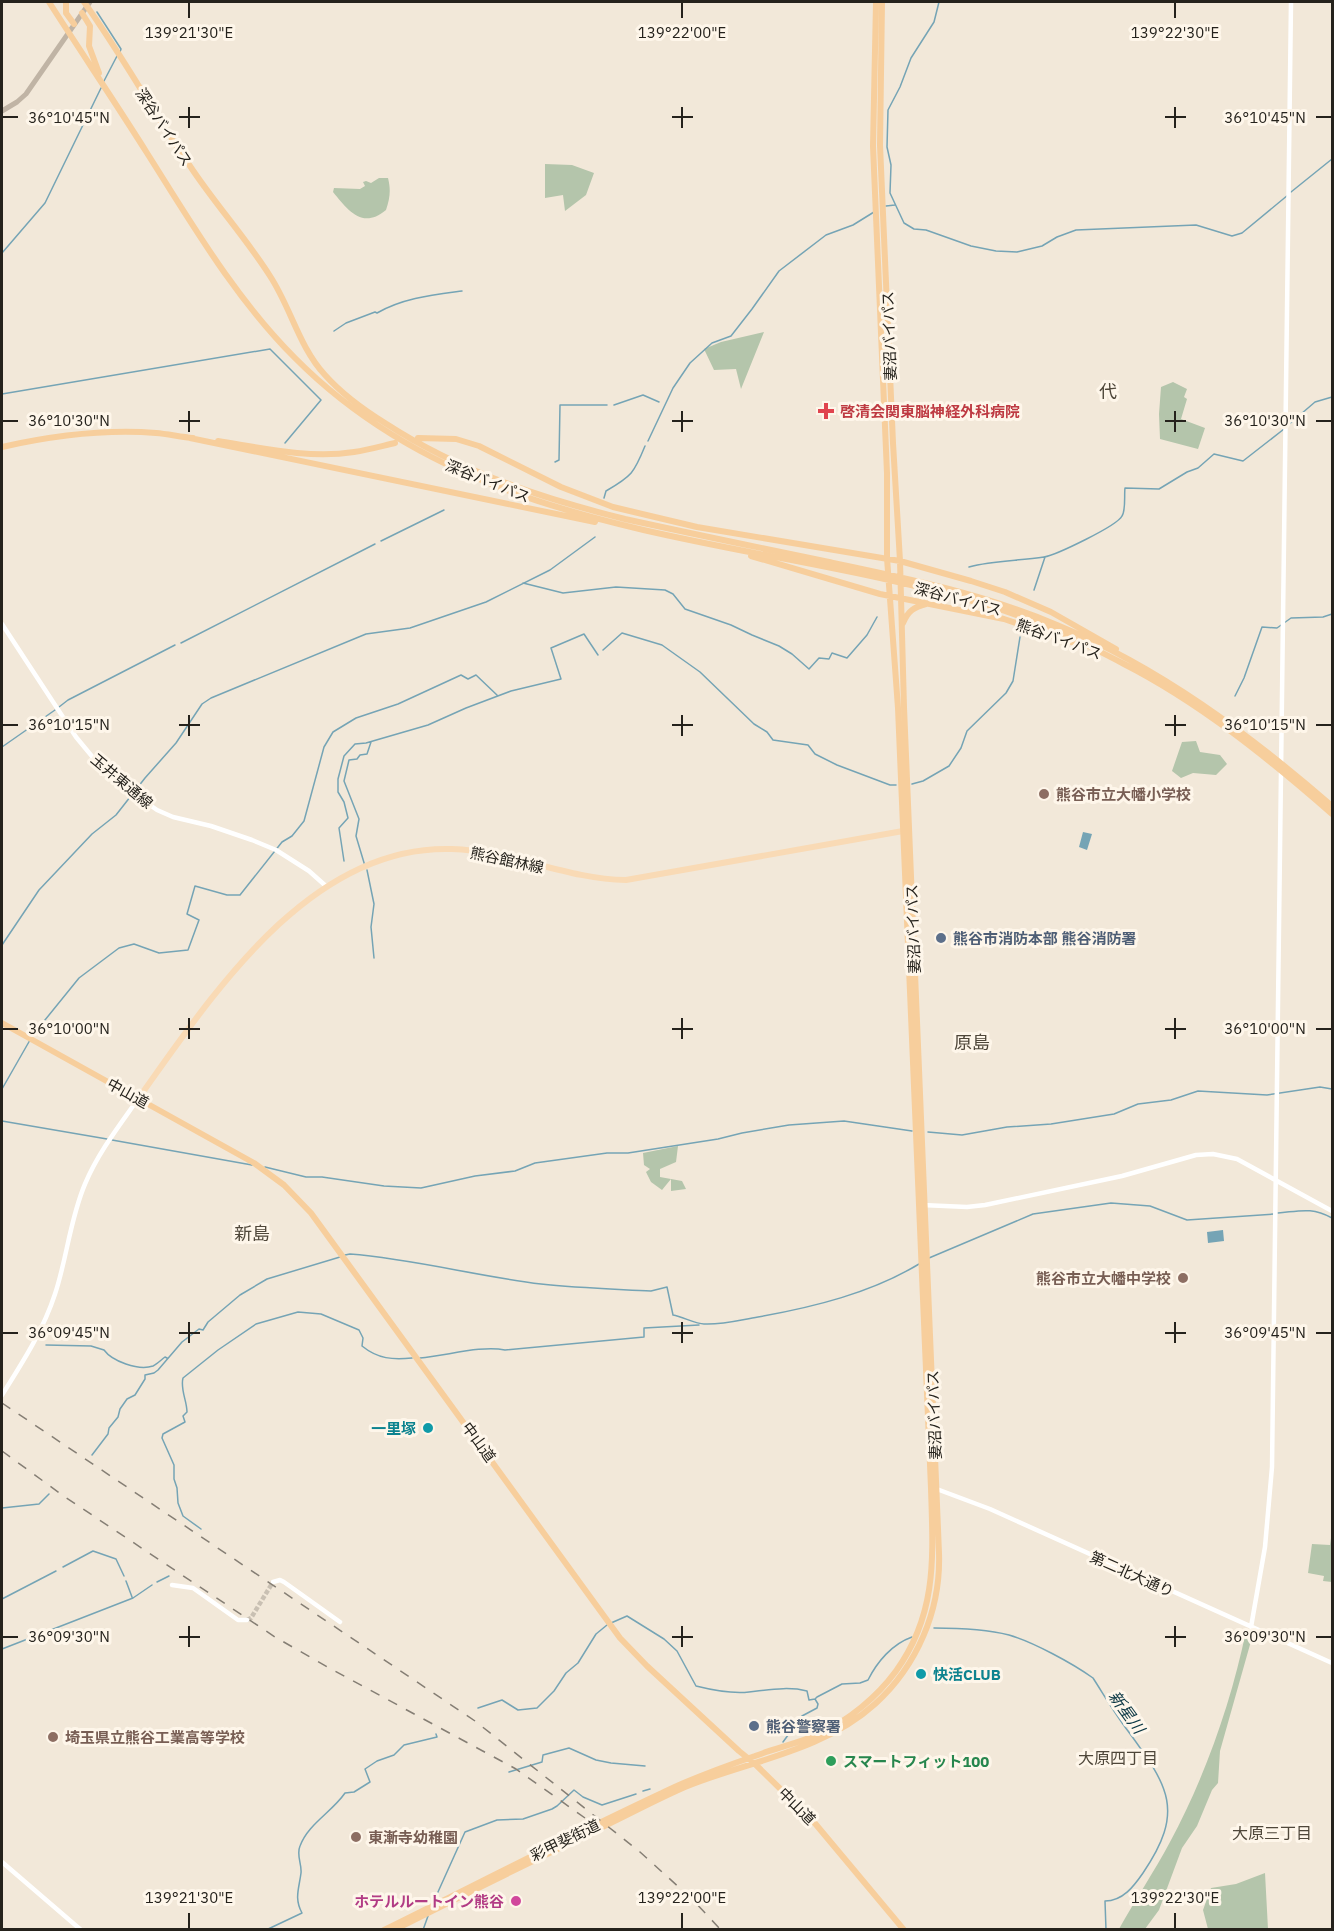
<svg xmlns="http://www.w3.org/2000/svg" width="1334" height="1931" viewBox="0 0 1334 1931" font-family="'IBM Plex Sans','Noto Sans JP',sans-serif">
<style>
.green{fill:#b4c5ab}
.water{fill:#75a4b5}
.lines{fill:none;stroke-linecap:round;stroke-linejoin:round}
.stream{stroke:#75a4b5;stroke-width:1.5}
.tertiary-tunnel{stroke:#c9c0b3;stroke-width:4.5;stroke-dasharray:4.5 2;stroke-linecap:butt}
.tertiary{stroke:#fff;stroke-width:4.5}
.secondary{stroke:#c0b4a5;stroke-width:5}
.primary{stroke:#f9dab5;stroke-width:6}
.trunk{stroke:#f7ce9c;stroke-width:6}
.rail{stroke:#857e74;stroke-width:1.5;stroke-dasharray:10 10;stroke-linecap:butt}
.ticks{fill:none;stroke:#25221c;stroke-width:2}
.health-dot{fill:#e0444e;stroke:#fef6ea;stroke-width:2}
.education-dot{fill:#8d6e63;stroke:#fef6ea;stroke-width:2}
.service-dot{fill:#5c6f8a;stroke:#fef6ea;stroke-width:2}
.culture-dot{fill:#0f9aa8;stroke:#fef6ea;stroke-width:2}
.leisure-dot{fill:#2e9e5b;stroke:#fef6ea;stroke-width:2}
.hotel-dot{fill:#d1479c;stroke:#fef6ea;stroke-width:2}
.labels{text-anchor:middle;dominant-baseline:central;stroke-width:6;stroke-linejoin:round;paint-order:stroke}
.street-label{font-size:15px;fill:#25221c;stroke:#fef6ea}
.health-label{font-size:15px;font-weight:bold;fill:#be3a42;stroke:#fef6ea;text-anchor:start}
.education-label{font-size:15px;font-weight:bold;fill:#785e54;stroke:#fef6ea;text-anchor:start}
.service-label{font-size:15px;font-weight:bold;fill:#4e5e75;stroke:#fef6ea;text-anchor:start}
.culture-label{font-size:15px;font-weight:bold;fill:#0d838f;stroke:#fef6ea;text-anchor:end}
.leisure-label{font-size:15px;font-weight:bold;fill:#27864d;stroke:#fef6ea;text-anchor:start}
.hotel-label{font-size:15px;font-weight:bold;fill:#b23c85;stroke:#fef6ea;text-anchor:end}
.water-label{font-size:16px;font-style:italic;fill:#083542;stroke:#fef6ea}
.neighbourhood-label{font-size:16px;fill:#4f473a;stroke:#fef6ea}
.quarter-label{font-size:18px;fill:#4f473a;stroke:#fef6ea}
.ticks-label{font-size:15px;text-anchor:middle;fill:#25221c;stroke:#fef6ea;stroke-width:6;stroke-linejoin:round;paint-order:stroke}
</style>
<rect width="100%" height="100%" fill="#f2e8d9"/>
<path class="green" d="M545,164l27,1 22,8 -8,22 -21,16 -2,-16 -18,3z
M379,178h9c3,12 2,20 -2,32 -24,20 -38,0 -53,-18l1,-4 26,1 5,-3 -2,-4 3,-1 5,2z
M764,332l-23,57 -5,-20 -22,1 -10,-21 17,-7z
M1173,382l14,7 -3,8 3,2 -6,20 24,9 -7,21 -38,-10 -1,-25 2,-27z
M1196,741l4,11 20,3 7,9 -11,11 -23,-2 -12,5 -9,-7 10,-29z
M678,1146l-2,16 -16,7v8l22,4 4,8 -15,2v-12l-9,11 -11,-8 -5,-10 4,-3 -6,-4 -1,-12z
M1332,1531v51l-9,-1 1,-5 -16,-3 4,-29 18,1z
M1246,1631l7,3 -33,117 -2,32 -6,7 -15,36 -15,22 -23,62 -14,19h-26c16,-29 35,-57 51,-87 35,-65 61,-139 76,-211z
M1265,1873l3,56h-60l-5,-19 8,-22 25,-4z"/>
<path class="water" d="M1083,832l9,2 -5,16 -8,-3z
M1223,1230l1,11 -16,2 -1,-11z"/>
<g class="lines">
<path class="stream" d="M939,2l-5,20 -23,36 -11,29 -12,23 -1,37 4,18 -1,28 14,30 10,6 12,1 45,16 25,5 21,1 25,-6 15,-9 19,-7 120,-5 36,11 10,-3 46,-38
M97,12l24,37 -1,3
M104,81l13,-25
M1291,192l41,-33
M886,206l9,-1
M2,253l43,-50 56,-115
M334,331l12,-8 29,-11 2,1c26,-15 55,-18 85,-22
M2,394l268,-45 51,51 -36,43
M614,405l29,-10 16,7
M1287,426l28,-24 17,-5
M648,441l25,-53 17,-25 22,-20 19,-7 21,-27 27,-38 47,-36 27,-10 21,-13
M555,462l4,-2 1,-55h47
M604,498l2,-7c26,-15 28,-18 39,-45
M381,541l63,-31
M969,567c24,-7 50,-6 75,-10 12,-2 73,-31 78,-41 4,-6 2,-20 3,-28l34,1 28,-17 11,-4 16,-14 29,7 41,-32
M523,583l40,10 53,-6 49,3 8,4 12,15 46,16 21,10 27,11 13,8 17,15 10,-11 10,1 3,-6 15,5 20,-23 10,-18
M1034,590l11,-33
M181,643l194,-99
M603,650l19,-17 40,12 38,27 54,52 13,8 6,8 35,5 7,9 22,11 53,20h6
M1235,696l9,-18 18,-51 15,1 14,-10 32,-1 9,-3
M59,707l9,-7 107,-55
M2,747l53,-37
M912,784l11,-3 26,-15 12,-18 6,-17 39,-38 7,-12 7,-44
M344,861l-5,-33 9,-10 -4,-16 -6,-10v-13l6,-23 11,-12 11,-1 62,-18 38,-17 45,-17 50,-12 -10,-31 33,-14 14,21
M365,866l-9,-30 3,-17 -15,-38 5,-21 8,-1 3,-4 7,-1 4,-12
M367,870l7,34 -3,23 3,31
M2,945l37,-55 53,-56 24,-19 29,-37 31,-35 26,-39 9,-6 155,-64 44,-6 76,-26 64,-32 45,-33
M32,1036l47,-58 40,-30 15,-4 25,9 29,-3 11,-30 -12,-6 8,-28 32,9h13l42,-53 10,-6 12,-15 20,-74 9,-15 23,-14 42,-14 63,-29 7,4 8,-4 22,21
M2,1089l28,-49
M2,1121l105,18
M928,1132l34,3 45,-8 44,-3 63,-10 24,-10 33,-4 27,-9 69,4 53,-8 12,2
M112,1140l140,25
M265,1167l41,10h16l62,9 37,2 54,-12 40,-5 20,-8 72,-10h21l90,-14 24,-6 47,-8 55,-4 68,10
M1278,1213c23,-2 33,-6 54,5
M345,1255l5,-1c64,5 126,22 191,30 36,4 73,5 110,7l16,-4 6,28c10,2 23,9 31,9 18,1 36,-4 54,-7 56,-10 113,-24 161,-53
M929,1258l104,-44 78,-11 39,3 37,14 87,-6
M46,1345l45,1 13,4c8,11 34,21 49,16 4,-2 8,-6 12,-9l2,1
M420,1358c26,-2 61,-13 85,-8l139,-13v-9l55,-3
M92,1455l16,-21 1,-6 9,-11 2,-8 7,-10 8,-4 10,-16v-4l9,-2 4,-3 24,-28 17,-13 4,1 5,-8 32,-27 27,-16 73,-22
M2,1508l37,-4 10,-10
M201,1529l-18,-13 -5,-13 -1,-15 -3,-9v-14l-12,-27 1,-4 22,-12 -2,-6 4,-4c0,-11 -7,-23 -4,-34l35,-28 38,-26 42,-12 23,2 38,16 4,8 -1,8c16,13 31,14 50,12
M63,1567l30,-16 23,8 8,17
M126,1581l6,16
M157,1582l12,-6
M2,1599l54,-28
M611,1623l16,-7 37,23 13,12 19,35c16,4 36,8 53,6 19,-2 39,-6 58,-1l2,9 6,-1
M934,1628c24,0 52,1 75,7 24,7 63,28 84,43 11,17 22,36 35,53 41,56 57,80 15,142 -9,13 -20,28 -38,28l1,29
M2,1649l131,-51 19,-13
M478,1708l24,-8 16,10 19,-2 17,-17 12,-18 12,-10 18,-29 11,-9
M783,1742l19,-26 15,-8 1,-4 -3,-5 2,-2 25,-13 18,-1 8,-3c9,-18 24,-36 44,-43
M509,1772l33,-10 1,-7 26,-7 27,12 15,3 34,3
M643,1791l7,-2
M433,1903l32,-71 32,-12 26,-1 29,-10 5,-3 17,-16 9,7 19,8 34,-11
M1145,1929v1
M266,1930l36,-17c-8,-15 -3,-24 -1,-40 1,-9 -5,-18 -1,-27 8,-22 32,-34 45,-53l9,-1 16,-10 -5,-13 12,-8 17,-6 10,-10 33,-8 -1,-3
M423,1930l5,-14"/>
<path class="tertiary-tunnel" d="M247,1620l4,-2 22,-36"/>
<path class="tertiary" d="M2,624l74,113 24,29 30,25 27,19 16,7 38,9 41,14 24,10 33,21 18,16
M922,1205l45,2 18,-2 137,-29 74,-21 17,-1 24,5 95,52
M2,1395c20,-32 41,-64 53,-101 12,-36 15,-75 30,-110 13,-31 34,-58 53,-85
M934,1488l56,21 342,154
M273,1582l7,-2 4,2 56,40
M172,1585l21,3 45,32h9
M1251,1627l14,-80 7,-80 19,-1465
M2,1862l79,68"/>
<path class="secondary" d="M2,111l15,-9 9,-8 64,-92"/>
<path class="primary" d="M138,1099c73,-102 171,-255 314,-250 60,2 114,30 174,31l277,-49"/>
<path class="trunk" d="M49,2c32,50 66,100 98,151 45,71 88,145 148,205 185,187 459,176 694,248 48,14 91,35 135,58
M66,2v11l8,11
M84,2c38,53 69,110 106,164 25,38 56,72 80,110 21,32 29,71 55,99 17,19 39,35 60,48 74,48 155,75 240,96 68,15 136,29 204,43 77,16 155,32 228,63 102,42 192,109 275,181
M82,13l8,13 -1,20 10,27
M190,438l405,84
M418,438l38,1 23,7 82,41 52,20 84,20 203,34 71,20 34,11 46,20 65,37
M218,441c44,7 91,18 136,11 14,-2 28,-6 41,-9
M2,447c49,-11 103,-18 154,-14 12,1 25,4 37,5
M751,556l129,38 124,25 76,26
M903,623c5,-12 11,-16 23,-19
M1122,663c77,39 146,95 210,151
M2,1023l252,140 30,22 27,28 309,425 27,28 92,85 15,12 59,58 91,109
M384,1930c93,-46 184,-93 278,-137 30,-15 61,-26 93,-37 21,-8 44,-13 64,-22 30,-14 58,-37 77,-63 42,-58 37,-116 35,-183l-33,-780 -11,-150v-85l-14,-327 3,-144
M394,1930c65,-33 131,-65 196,-97 32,-15 63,-32 95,-46 63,-26 137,-35 190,-83 42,-38 66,-94 64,-151l-35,-846 -4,-146 -7,-118 -13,-298 2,-143"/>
<path class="rail" d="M2,1403l473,318 165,131 52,47 29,31
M2,1451l63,46 210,140 56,32 185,100 69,49"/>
</g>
<path class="ticks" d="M189,3v15M682,3v15M1175,3v15M189,107v21M682,107v21M1175,107v21M3,117h15M179,117h21M672,117h21M1165,117h21M1316,117h15M189,411v21M682,411v21M1175,411v21M3,421h15M179,421h21M672,421h21M1165,421h21M1316,421h15M189,715v21M682,715v21M1175,715v21M3,725h15M179,725h21M672,725h21M1165,725h21M1316,725h15M189,1018v21M682,1018v21M1175,1018v21M3,1029h15M179,1029h21M672,1029h21M1165,1029h21M1316,1029h15M189,1322v21M682,1322v21M1175,1322v21M3,1333h15M179,1333h21M672,1333h21M1165,1333h21M1316,1333h15M189,1626v21M682,1626v21M1175,1626v21M3,1637h15M179,1637h21M672,1637h21M1165,1637h21M1316,1637h15M189,1913v15M682,1913v15M1175,1913v15"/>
<path class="health-dot" d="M823 402h6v6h6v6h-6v6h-6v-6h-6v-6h6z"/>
<g class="education-dot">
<circle cx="1044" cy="794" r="6"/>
<circle cx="1183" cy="1278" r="6"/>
<circle cx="53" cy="1737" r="6"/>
<circle cx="356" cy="1837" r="6"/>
</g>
<g class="service-dot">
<circle cx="941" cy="938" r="6"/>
<circle cx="754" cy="1726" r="6"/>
</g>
<g class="culture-dot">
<circle cx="428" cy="1428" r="6"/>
<circle cx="921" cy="1674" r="6"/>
</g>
<circle class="leisure-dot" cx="831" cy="1761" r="6"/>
<circle class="hotel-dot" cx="516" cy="1901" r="6"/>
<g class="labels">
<g class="street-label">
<text transform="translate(164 127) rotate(57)">深谷バイパス</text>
<text transform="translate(889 336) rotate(-92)">妻沼バイパス</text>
<text transform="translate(488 481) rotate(22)">深谷バイパス</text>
<text transform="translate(958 599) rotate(15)">深谷バイパス</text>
<text transform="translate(1059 639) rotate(20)">熊谷バイパス</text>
<text transform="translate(122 781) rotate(40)">玉井東通線</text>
<text transform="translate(507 860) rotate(12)">熊谷館林線</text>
<text transform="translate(913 929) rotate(-92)">妻沼バイパス</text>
<text transform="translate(128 1093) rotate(29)">中山道</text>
<text transform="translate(934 1415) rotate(-92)">妻沼バイパス</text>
<text transform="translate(479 1442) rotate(54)">中山道</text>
<text transform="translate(1132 1574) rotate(24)">第二北大通り</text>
<text transform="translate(797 1806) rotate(45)">中山道</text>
<text transform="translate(565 1840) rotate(-26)">彩甲斐街道</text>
</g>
<g class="health-label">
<text x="840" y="411">啓清会関東脳神経外科病院</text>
</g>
<g class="education-label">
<text x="1056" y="794">熊谷市立大幡小学校</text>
<text x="1171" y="1278" text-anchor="end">熊谷市立大幡中学校</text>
<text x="65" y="1737">埼玉県立熊谷工業高等学校</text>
<text x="368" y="1837">東漸寺幼稚園</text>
</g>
<g class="service-label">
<text x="953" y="938">熊谷市消防本部 熊谷消防署</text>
<text x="766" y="1726">熊谷警察署</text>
</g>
<g class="culture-label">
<text x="416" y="1428">一里塚</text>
<text x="933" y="1674" text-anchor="start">快活CLUB</text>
</g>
<g class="leisure-label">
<text x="843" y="1761">スマートフィット100</text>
</g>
<g class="hotel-label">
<text x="504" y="1901">ホテルルートイン熊谷</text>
</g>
<g class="water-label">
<text transform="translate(1127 1712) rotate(54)">新星川</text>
</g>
<g class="neighbourhood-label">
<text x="1118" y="1758">大原四丁目</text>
<text x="1272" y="1833">大原三丁目</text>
</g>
<g class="quarter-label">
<text x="1108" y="391">代</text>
<text x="972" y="1042">原島</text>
<text x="252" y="1233">新島</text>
</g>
</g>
<g class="ticks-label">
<text x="189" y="38">139°21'30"E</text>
<text x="682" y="38">139°22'00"E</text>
<text x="1175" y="38">139°22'30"E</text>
<text x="69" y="123">36°10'45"N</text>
<text x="1265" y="123">36°10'45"N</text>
<text x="69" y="426">36°10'30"N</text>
<text x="1265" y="426">36°10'30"N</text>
<text x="69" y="730">36°10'15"N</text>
<text x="1265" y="730">36°10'15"N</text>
<text x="69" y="1034">36°10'00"N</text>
<text x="1265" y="1034">36°10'00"N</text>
<text x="69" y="1338">36°09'45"N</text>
<text x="1265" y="1338">36°09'45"N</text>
<text x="69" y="1642">36°09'30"N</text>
<text x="1265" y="1642">36°09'30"N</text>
<text x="189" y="1903">139°21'30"E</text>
<text x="682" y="1903">139°22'00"E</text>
<text x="1175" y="1903">139°22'30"E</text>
</g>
<rect width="1334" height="1931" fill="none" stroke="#25221c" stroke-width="6"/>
</svg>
